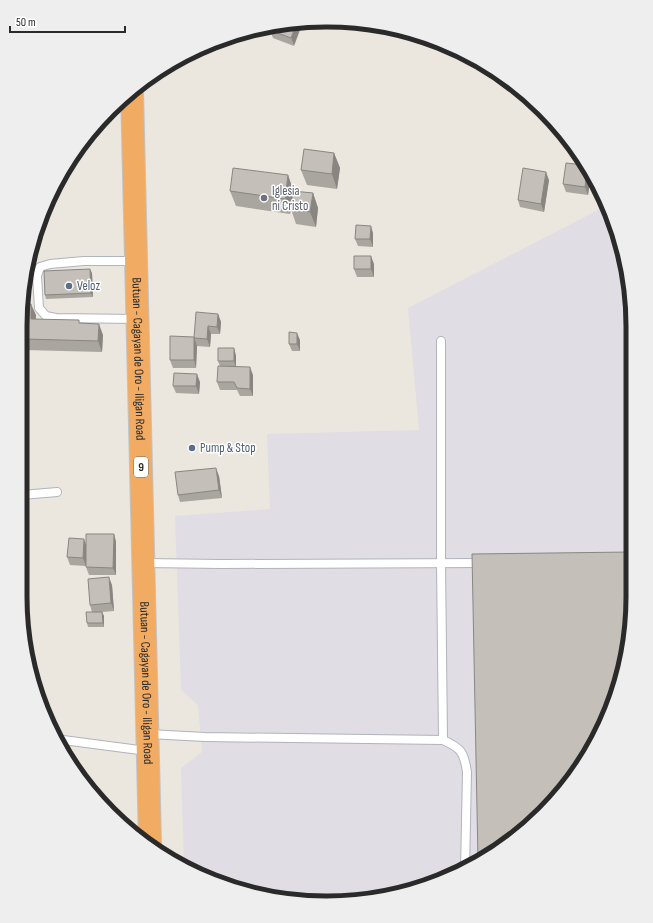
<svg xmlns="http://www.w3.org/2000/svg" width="653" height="923" viewBox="0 0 653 923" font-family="'Sofia Sans Condensed',sans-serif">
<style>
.industrial{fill:#e0dee4}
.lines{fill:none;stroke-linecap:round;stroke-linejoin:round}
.lane-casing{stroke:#b1b3bd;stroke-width:10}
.highway-casing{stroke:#c3c3c3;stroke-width:24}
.lane{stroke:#fff;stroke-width:8}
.highway{stroke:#f1ab62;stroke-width:22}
.wall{fill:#a9a59f}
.shaded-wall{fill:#898682}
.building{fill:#c4c0b9;stroke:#898682}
.worship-dot{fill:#6b7280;stroke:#fff;stroke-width:1.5}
.service-dot{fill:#5c6f8a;stroke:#fff;stroke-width:1.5}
.labels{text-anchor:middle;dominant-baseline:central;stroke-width:3;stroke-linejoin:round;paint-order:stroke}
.shield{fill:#fff;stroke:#6a6a6a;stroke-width:1}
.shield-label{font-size:12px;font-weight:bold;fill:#2a2a2a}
.worship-label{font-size:13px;fill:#5b616d;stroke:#fff;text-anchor:start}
.service-label{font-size:13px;fill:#4e5e75;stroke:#fff;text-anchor:start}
.street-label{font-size:13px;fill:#2a2a2a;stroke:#fff}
.rim{fill:none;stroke:#2a2a2a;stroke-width:5}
</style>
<rect width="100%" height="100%" fill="#ebe6de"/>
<path class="industrial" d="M606,206l24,80 2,330 -103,211 -67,44 -76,26 -99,3 -78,-20 -25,-16 -3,-96 21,-16 -4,-47 -17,-15 -6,-174 95,-7 -3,-75 152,-4 -11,-122z"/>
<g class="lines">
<defs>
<path id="lane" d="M135,261h-51l-34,3 -10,3 -3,9 2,32 7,8 10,2 80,1
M22,495l35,-3
M145,563l77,1 261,-1
M148,734l57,3 238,3 -2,-177v-222
M63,740l84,11
M443,740c18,8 21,12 24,32l-2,98"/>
<g id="highway">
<path id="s1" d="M132,91l18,752"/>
</g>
</defs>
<use href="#lane" class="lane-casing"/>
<use href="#highway" class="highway-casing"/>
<use href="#lane" class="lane"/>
<use href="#highway" class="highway"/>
</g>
<path class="wall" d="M286,23l8,23 -21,-8 -3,-8z
M334,153l6,15 -3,21 -30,-4 -6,-15z
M584,165l7,10 -3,20 -22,-3 -3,-8z
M288,175l5,15 -2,15 22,-12 5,15 -2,19 -20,-3 -5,-15 -1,5 -54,-8 -6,-15z
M549,180l-5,32 -24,-5 -2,-7z
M373,233v14l-15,-1 -3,-7z
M374,264v13h-17l-3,-8z
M92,273l1,24 -47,2 -1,-4z
M25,304l11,11 -1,4 45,4 23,12 -1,17 -78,-2z
M218,314l3,8 -1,12h-9l-1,13 -13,-1 -1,22h-23l-3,-8z
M300,340v11h-8l-3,-7z
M234,348l2,8v11l17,8v21h-13l-3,-6h-17l-3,-8 3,-16 -2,-5z
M200,382l-1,12 -23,-1 -3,-7z
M219,476l3,22 -42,4 -2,-7z
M114,534l2,8v33h-27l-3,-8v-9v8l-16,-1 -3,-8 19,-12z
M112,585l2,26 -12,1 2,4v11h-16l-1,-4 5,-11 -2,-7z"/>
<path class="shaded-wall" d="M297,22h6l-9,24 -3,-8z
M334,153l6,15 -3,21 -5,-15z
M587,170l4,5 -3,20 -3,-8z
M546,172l3,8 -5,32 -3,-8z
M288,175l5,15 -3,24 -5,-15z
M313,193l5,15 -2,19 -6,-15z
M371,226l2,7v14l-3,-8z
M371,256l3,8v13l-3,-8z
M90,269l2,4 1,24 -2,-4z
M31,304l5,11 -1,15 -4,-11z
M218,314l3,8 -1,12 -3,-7z
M99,324l4,11 -1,17 -4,-11z
M208,326l3,8 -1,13 -3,-8z
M297,333l3,7v11l-3,-7z
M194,337l3,9 -1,22 -2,-8z
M234,348l2,8v13l-2,-8z
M250,367l3,8v21l-3,-7z
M197,374l3,8 -1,12 -3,-8z
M216,468l3,8 3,22 -3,-8z
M114,534l2,8v33l-3,-7z
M84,539l3,8 -1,19 -3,-8z
M631,552l1,2v55z
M109,577l3,8 2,26 -3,-8z
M102,612l2,4v11l-1,-4z"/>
<path class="building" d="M297,22l-6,16 -21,-8 2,-4 14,-3z
M304,149l30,4 -2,21 -31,-4z
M566,163l18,2 3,5 -2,17 -22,-3z
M233,168l55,7 -3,24 -55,-8z
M523,168l23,4 -5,32 -23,-4z
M293,191l20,2 -3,19 -19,-3z
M356,225l15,1 -1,13h-15z
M354,256h17v13h-17z
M90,269l1,24 -46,2 -1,-24z
M25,304h6v15l48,1v3l20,1 -1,17 -73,-2z
M196,312l22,2 -1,13 -9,-1 -1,13 -13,-1z
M289,332l8,1v11h-8z
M170,336l24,1v23h-24z
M218,348h16v13h-16z
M218,366l32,1v22l-13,-1 -3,-6h-17z
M174,373l23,1 -1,12h-23z
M216,468l3,22 -41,5 -3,-23z
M86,534h28l-1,34 -27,-1z
M69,538l15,1 -1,19 -16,-1z
M631,552l1,64 -9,60 -22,56 -31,51 -41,44 -51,33 -6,-306z
M109,577l2,26 -21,2 -2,-26z
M86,612h16l1,11h-16z"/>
<circle class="worship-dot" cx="264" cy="198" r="4"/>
<g class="service-dot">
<circle cx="69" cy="286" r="4"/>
<circle cx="192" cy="448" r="4"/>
</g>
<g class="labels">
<rect class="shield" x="134" y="457" width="14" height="20" rx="3"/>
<g class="shield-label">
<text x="141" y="467">9</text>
</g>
<g class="worship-label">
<text x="272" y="191">Iglesia<tspan x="272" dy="15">ni Cristo</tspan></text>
</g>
<g class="service-label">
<text x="77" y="286">Veloz</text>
<text x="200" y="448">Pump &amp; Stop</text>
</g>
<g class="street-label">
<text stroke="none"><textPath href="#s1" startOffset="268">Butuan - Cagayan de Oro - Iligan Road</textPath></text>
<text stroke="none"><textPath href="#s1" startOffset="592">Butuan - Cagayan de Oro - Iligan Road</textPath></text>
</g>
</g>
<path d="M0 0H653V923H0ZM326 27H327A299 299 0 0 1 626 326V597A299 299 0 0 1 327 896H326A299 299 0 0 1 27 597V326A299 299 0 0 1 326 27Z" fill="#eee" fill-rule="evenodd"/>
<path class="rim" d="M326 27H327A299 299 0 0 1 626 326V597A299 299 0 0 1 327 896H326A299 299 0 0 1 27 597V326A299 299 0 0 1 326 27Z"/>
<path d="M10 26v6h115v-6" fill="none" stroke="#2a2a2a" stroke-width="2"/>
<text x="16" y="26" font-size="12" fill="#2a2a2a" stroke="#ffffff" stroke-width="3" paint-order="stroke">50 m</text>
</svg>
